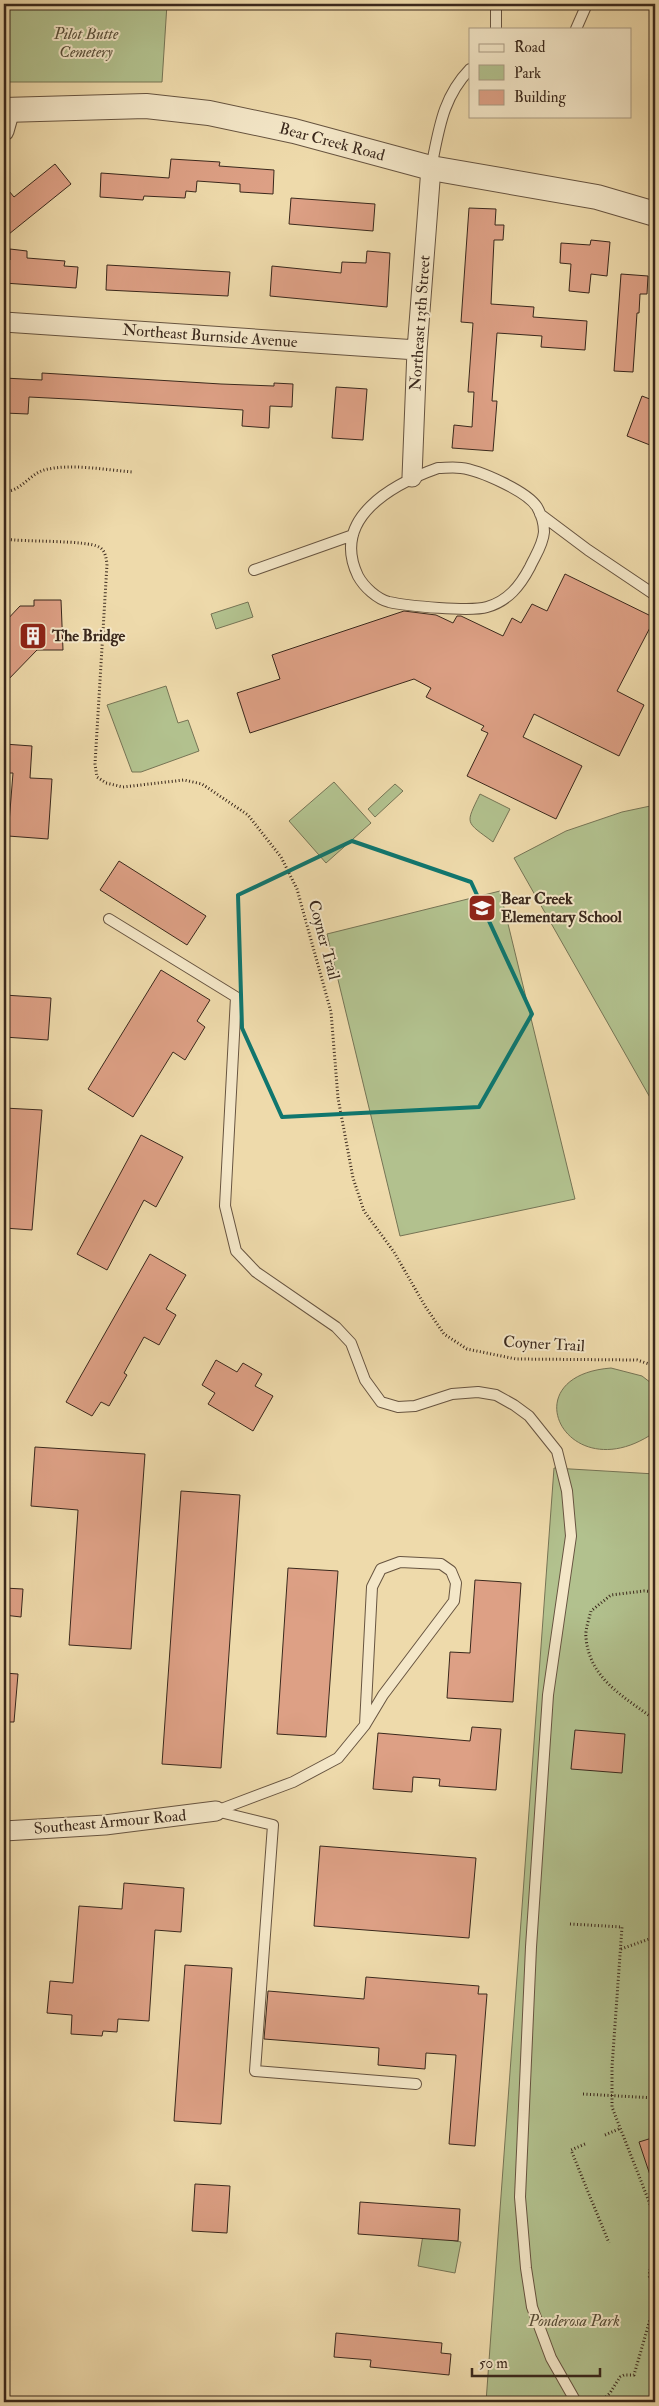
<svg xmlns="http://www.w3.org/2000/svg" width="659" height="2406" viewBox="0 0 659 2406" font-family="'IM FELL Double Pica',serif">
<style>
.green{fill:#b2c18e;stroke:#767455}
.building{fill:#dda085;stroke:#3a281c}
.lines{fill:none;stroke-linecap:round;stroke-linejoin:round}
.service-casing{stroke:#675440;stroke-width:12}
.minor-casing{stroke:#675440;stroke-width:21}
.tertiary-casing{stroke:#675440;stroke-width:26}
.path{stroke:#3a281c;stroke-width:3;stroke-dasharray:1 2.5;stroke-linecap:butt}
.service{stroke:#f4e7c8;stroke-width:10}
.minor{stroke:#f4e7c8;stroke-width:19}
.tertiary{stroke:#f4e7c8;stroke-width:24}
.marked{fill:none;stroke:#0f766e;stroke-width:4;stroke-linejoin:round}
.labels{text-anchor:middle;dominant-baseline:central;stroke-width:4;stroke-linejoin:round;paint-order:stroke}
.park-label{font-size:16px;font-style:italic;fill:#584e38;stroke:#f4e7c8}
.street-label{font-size:16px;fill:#3a281c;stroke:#f4e7c8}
.poi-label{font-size:16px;font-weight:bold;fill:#3a281c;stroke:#f4e7c8;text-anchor:start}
</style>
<rect width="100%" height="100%" fill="#eedaab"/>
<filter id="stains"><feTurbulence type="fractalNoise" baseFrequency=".004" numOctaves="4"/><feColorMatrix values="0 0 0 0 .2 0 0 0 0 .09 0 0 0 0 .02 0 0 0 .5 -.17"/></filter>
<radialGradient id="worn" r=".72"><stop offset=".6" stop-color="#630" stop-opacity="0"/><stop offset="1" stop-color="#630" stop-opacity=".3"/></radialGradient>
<path class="green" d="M4,4h163l-5,78h-158z
M248,602l5,15 -37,12 -5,-15z
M166,686l12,37 10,-3 11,31 -58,21h-9l-25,-67z
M334,782l37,41 -45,40 -37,-42z
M395,784l8,7 -28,26 -7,-8z
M480,794l30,15 -17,33c-28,-21 -28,-17 -13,-48z
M655,805v297l-3,-1 -138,-243 52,-27 56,-19z
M500,891l75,308 -175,37 -73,-302z
M611,1368l31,8 13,10v46c-87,61 -147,-56 -44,-64z
M554,1468l101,6v928h-169z
M423,2235l38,7 -6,31 -37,-7z"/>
<path class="building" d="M171,159l49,3 -1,4 55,4 -1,24 -33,-2v-8l-43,-3 -1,11 -10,-1 -1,7 -41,-2 -1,4 -43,-3 1,-24 68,5z
M55,164l16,20 -62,50 -5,-7v-42l10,12z
M291,198l84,6 -2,27 -84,-7z
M469,208l27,1 -1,16h9l-1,15h-9l-3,64 43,3 -1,10 54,4 -2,29 -44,-3 1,-11 -45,-3 -5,68h5l-4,50 -41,-3 2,-23 18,2 2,-35h-6l5,-69 -12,-1z
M591,240l19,2 -3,34 -16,-2 -2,19 -20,-2 2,-27 -11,-1 1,-20 29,2z
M10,249l17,2v7l38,3 -1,5 14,1 -2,21 -72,-5v-23h6z
M367,251l23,2 -3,54 -117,-11 2,-30 69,7 1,-11 24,1z
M107,265l123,7 -2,24 -122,-6z
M621,274l27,2 -1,18h-7l-1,19h-2l-4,59 -19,-1z
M42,373l179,11 53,2v-3l19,1 -1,23 -22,-1 -1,22 -27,-2 1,-16 -155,-10 -59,-3 -1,17 -24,-1v-35l38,2z
M336,387l31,2 -4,51 -31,-2z
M642,396l13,5v46l-28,-11z
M565,574l90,44 -38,73 27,14 -25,51 -85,-42 -11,23 59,29 -26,53 -89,-43 21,-43 -7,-3 3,-4 -58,-29 5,-9 -17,-9 -164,54 -13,-40 43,-14 -8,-24 132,-44 32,4 17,8 4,-7h4l42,20 9,-18 9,5 11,-19 15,7z
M34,600h27l2,50h-26l-33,34v-61l16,-17h14z
M4,744l28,2 -2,32 22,1 -4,60 -40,-3 5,-63h-9z
M119,861l87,55 -19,29 -87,-55z
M161,970l49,30 -13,21 8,6 -20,33 -12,-8 -40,65 -45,-28z
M4,995l47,3 -3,42 -44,-3z
M4,1108l38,2 -10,120 -28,-2z
M141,1135l42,22 -27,50 -12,-7 -37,70 -30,-16z
M150,1254l36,21 -20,34 10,6 -17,30 -15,-8 -20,36 3,2 -18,31 -8,-4 -9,14 -26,-14z
M216,1360l21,12 6,-9 19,11 -7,12 18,10 -20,35 -45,-27 7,-11 -13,-8z
M35,1447l110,7 -14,195 -62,-4 9,-135 -47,-4z
M181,1491l59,4 -19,273 -59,-4z
M288,1568l50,3 -12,166 -49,-3z
M475,1580l46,3 -8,119 -66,-4 3,-46 20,1z
M4,1588l19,1 -2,28 -17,-2z
M4,1673l14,1 -4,48h-10z
M472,1727l29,2 -5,61 -57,-4 1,-7 -27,-2 -1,15 -39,-3 5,-56 92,8z
M575,1730l50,4 -3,39 -51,-4z
M320,1846l156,12 -7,80 -155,-12z
M124,1883l60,5 -3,44 -26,-2 -6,91 -31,-2 -1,13 -14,-1 -1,5 -31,-2 1,-19 -25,-2 3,-32 23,2 6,-77 43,3z
M185,1965l47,3 -11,156 -47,-3z
M366,1977l113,9 -1,8h9l-12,152 -26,-2 7,-89 -30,-2 -1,16 -47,-4 1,-17 -115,-9 4,-48 96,8z
M652,2138l3,10v35l-2,1 -14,-42z
M195,2184l35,2 -3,47 -35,-2z
M360,2202l100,7 -2,32 -100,-7z
M336,2333l106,10 -1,10 10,1 -2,21 -79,-8 1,-7 -37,-3z"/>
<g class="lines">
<defs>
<path id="service" d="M496,4v25
M576,29l11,-25
M431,168c8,-38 11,-70 39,-99
M438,468c7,0 15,-1 23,0 18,2 66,23 76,39 4,7 7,17 7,25 -1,13 -9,24 -14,35 -10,19 -22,34 -43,40 -16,5 -80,-1 -98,-5 -12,-3 -25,-15 -31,-26 -28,-58 35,-92 80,-108z
M540,514l48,36 67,45
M254,570l99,-35
M109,919l127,78 -11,209 11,45 20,21 80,55 15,16 14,37 16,22 17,5 17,-1 37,-12 26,-2 18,3 18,10 15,11 28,35 10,40 4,45 -23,159 -17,252 -11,250 6,71 6,39 19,51 25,44
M216,1811l77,-29 45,-24 27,-33 18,-30 71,-94 2,-18 -5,-12 -10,-7 -41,-2 -19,7 -9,18 -7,138
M216,1811l57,14 -18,246 161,13"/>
<path id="minor" d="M4,131l6,-21
M4,322l413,28
M412,477l5,-127 14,-182
M4,1831l101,-6 111,-14"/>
<path id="tertiary" d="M4,110l142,-4 63,7 85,18 137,37 166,29 58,17"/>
</defs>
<use href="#service" class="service-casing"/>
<use href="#minor" class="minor-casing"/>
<use href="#tertiary" class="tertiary-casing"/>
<path class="path" d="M4,491c15,2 26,-17 40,-21 27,-7 61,0 89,2
M4,539c19,3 83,1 95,8 6,3 7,10 8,17l-12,200 2,13 9,6 17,4 61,-7 18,4 46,31 33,42 16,32 34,123 7,86 15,80 11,33 30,41 31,54 19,28 23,15 49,10 121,1 18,6
M655,1592l-11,-1 -33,4 -20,16c-2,8 -6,19 -5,27 4,42 39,59 69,82
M655,1744v9
M570,1924l52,3 -10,140v40l43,110
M621,1949l34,-12
M583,2094l72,4
M605,2135l14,-6
M585,2144l-14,6 38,93
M655,2238l-6,38 6,10
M601,2402l9,-9 10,-16 4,-2h10l21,-73"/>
<use href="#service" class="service"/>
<use href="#minor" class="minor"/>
<use href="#tertiary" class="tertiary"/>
</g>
<path class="marked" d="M352,841l119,41 61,132 -53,93 -197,10 -40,-89 -4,-133z"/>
<defs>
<symbol id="building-square" viewBox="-11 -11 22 22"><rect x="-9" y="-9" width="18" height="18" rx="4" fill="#8f2418" stroke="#f4e7c8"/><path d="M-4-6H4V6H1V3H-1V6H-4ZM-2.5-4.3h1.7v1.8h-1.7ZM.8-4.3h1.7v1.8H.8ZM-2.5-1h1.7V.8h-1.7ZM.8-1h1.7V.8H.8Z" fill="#fff"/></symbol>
<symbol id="school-square" viewBox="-11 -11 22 22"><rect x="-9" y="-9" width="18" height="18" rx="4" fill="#8f2418" stroke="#f4e7c8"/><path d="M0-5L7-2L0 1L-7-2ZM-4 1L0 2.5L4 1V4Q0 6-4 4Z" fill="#fff"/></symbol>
</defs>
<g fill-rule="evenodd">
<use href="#building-square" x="17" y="620" width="32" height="32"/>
<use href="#school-square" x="466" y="892" width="32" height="32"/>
</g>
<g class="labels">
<g class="park-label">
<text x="86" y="34">Pilot Butte<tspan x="86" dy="18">Cemetery</tspan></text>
<text x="574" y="2321">Ponderosa Park</text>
</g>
<g class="street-label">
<text transform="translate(332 142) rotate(15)">Bear Creek Road</text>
<text transform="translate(420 323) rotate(-86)">Northeast 13th Street</text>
<text transform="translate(210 336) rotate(4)">Northeast Burnside Avenue</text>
<text transform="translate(324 940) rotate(75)">Coyner Trail</text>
<text transform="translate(544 1344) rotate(3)">Coyner Trail</text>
<text transform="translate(110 1822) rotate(-5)">Southeast Armour Road</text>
</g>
<g class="poi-label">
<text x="52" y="636">The Bridge</text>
<text x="501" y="899">Bear Creek<tspan x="501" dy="18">Elementary School</tspan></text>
</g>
</g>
<rect width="659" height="2406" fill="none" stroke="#eedaab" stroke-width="20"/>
<rect x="5" y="5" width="649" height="2396" fill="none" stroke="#3a281c" stroke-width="2.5"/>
<rect x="10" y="10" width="639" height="2386" fill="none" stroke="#3a281c"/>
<rect x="469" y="28" width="162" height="90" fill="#f4e7c8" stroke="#aa9b83"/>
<rect x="479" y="44" width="25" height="8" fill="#f4e7c8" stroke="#aa9b83"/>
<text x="514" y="52" font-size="15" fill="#3a281c">Road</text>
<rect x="479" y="65" width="25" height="15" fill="#b2c18e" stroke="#aa9b83"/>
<text x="514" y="78" font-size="15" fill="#3a281c">Park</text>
<rect x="479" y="90" width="25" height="15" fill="#dda085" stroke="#aa9b83"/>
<text x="514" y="102" font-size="15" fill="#3a281c">Building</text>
<path d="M472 2368v8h128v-8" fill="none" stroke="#3a281c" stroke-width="2.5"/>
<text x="479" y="2368" font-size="15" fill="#3a281c" stroke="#f4e7c8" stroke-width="4" paint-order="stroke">50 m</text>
<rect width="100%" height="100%" filter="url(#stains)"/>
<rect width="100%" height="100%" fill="url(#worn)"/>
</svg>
